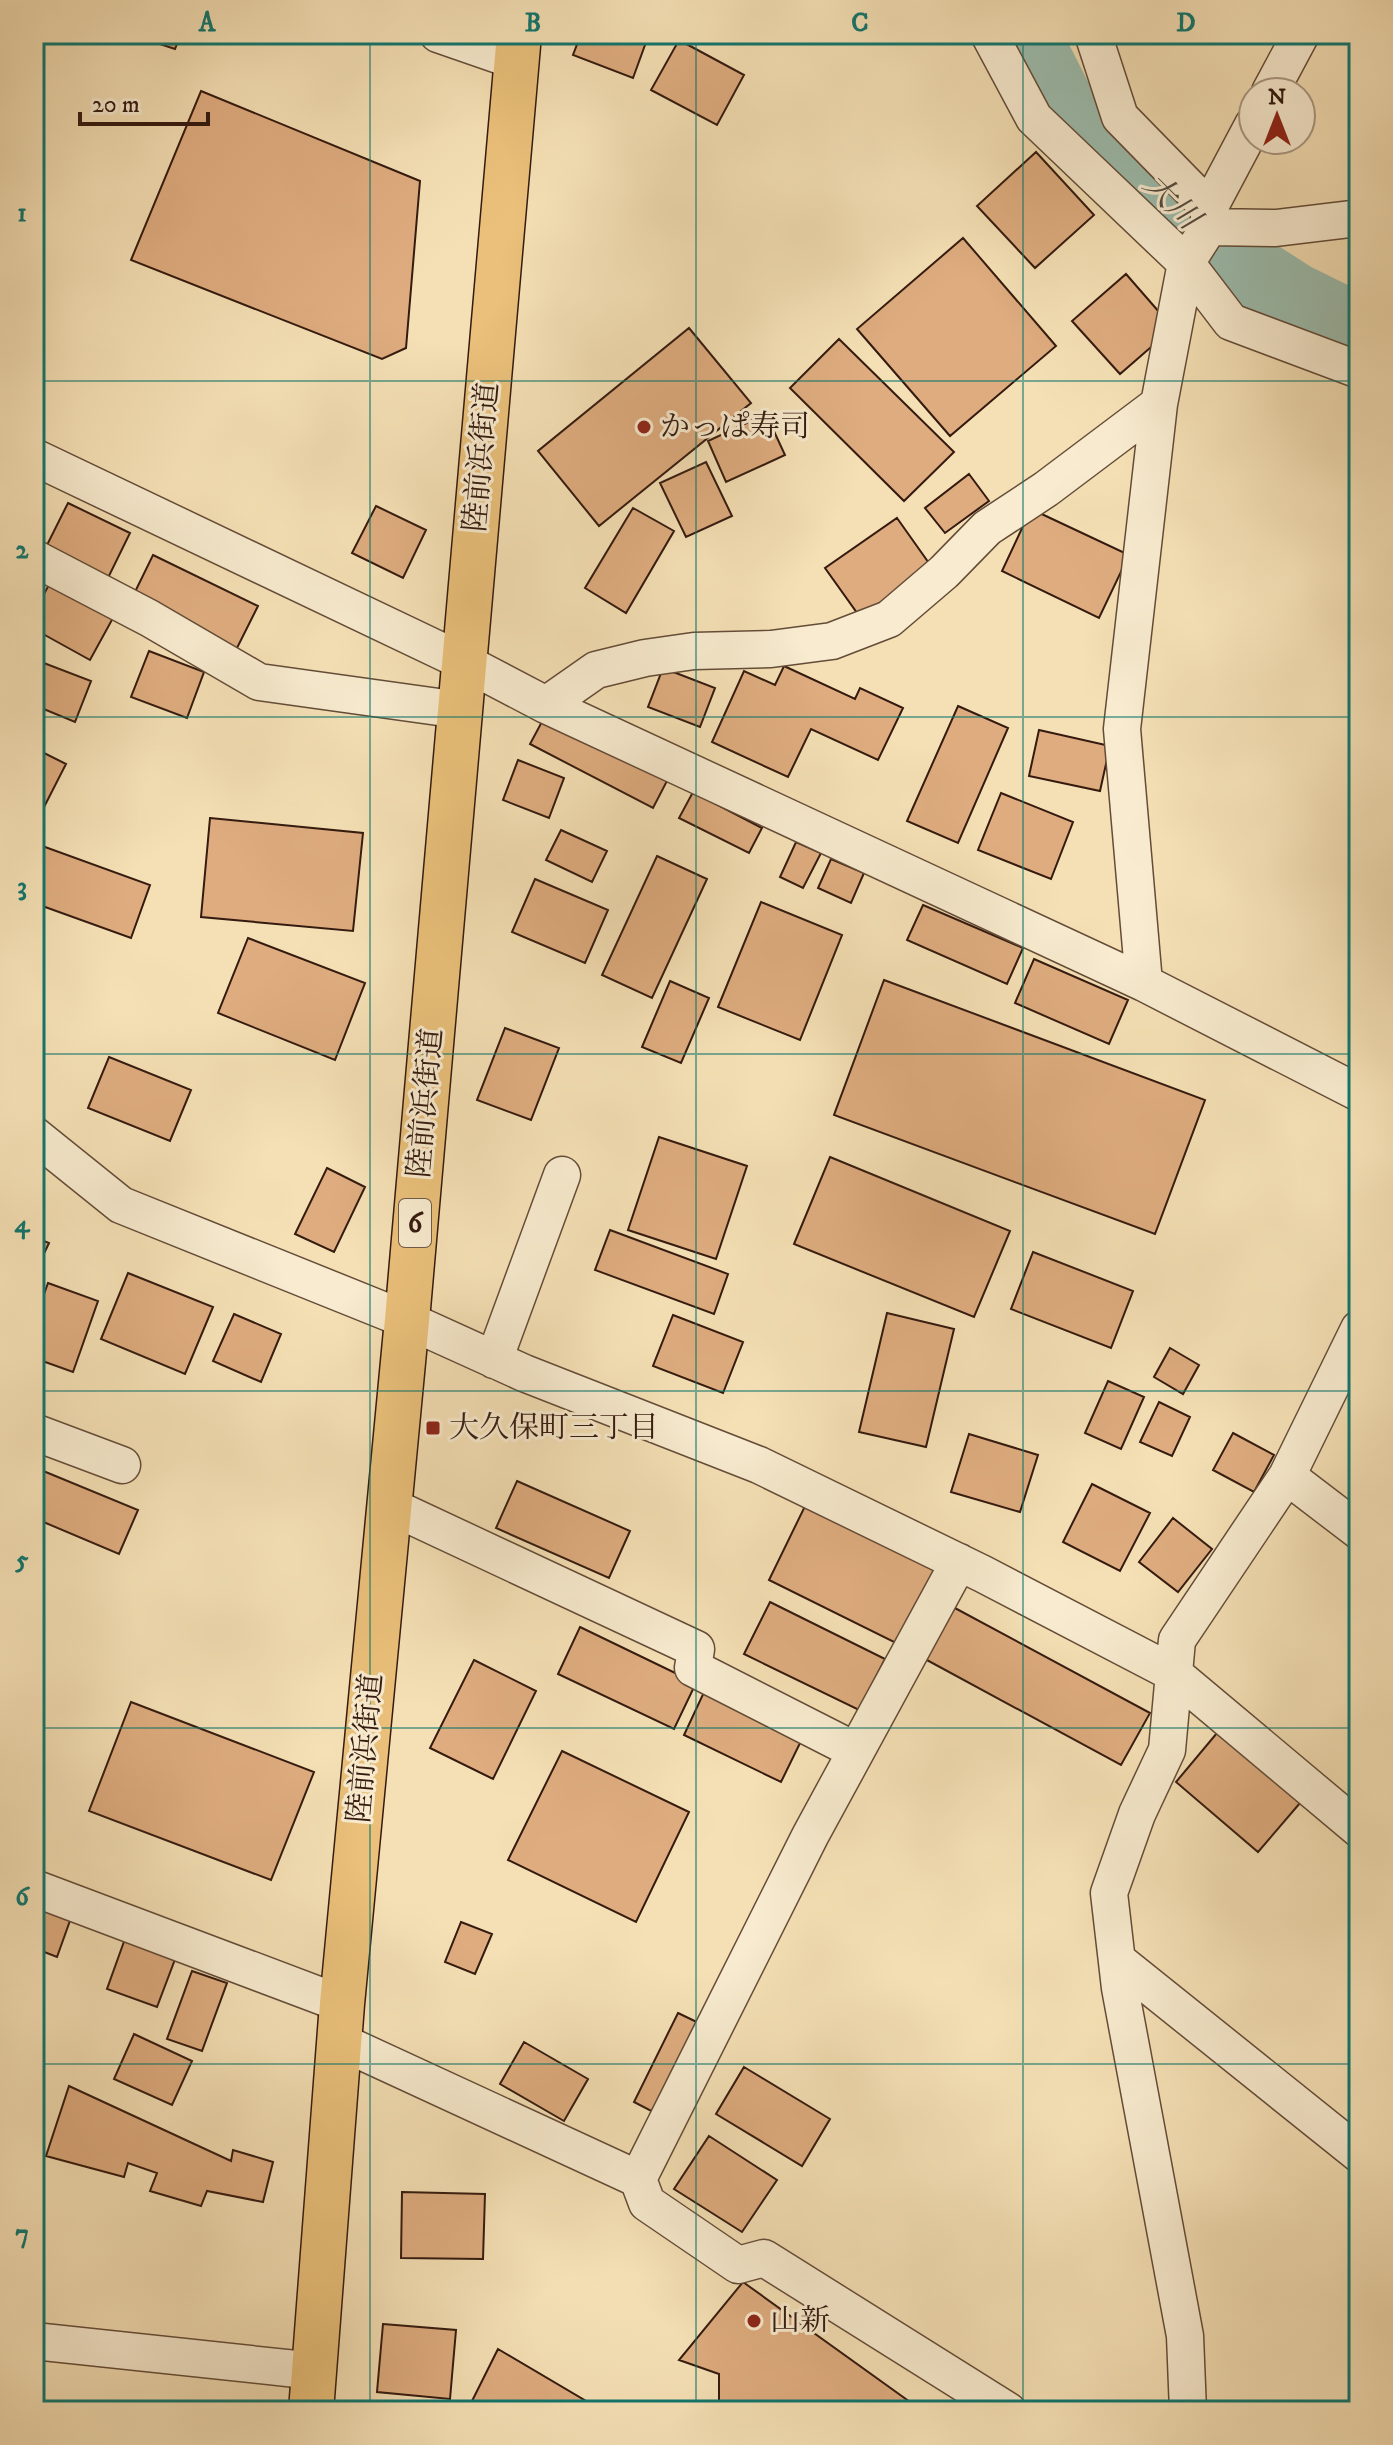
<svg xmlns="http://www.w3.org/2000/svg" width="1393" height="2445" viewBox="0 0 1393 2445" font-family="'IM FELL DW Pica','Noto Serif JP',serif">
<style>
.water{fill:#9cbdae;stroke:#727c6e;stroke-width:2}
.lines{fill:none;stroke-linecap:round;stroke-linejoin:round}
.shore{stroke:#686c5e;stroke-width:2}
.river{stroke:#9cbdae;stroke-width:78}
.building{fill:#deac7f;stroke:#341a0f;stroke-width:2}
.minor-casing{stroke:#644c38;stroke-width:39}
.trunk-casing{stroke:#341a0f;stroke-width:47}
.minor{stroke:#f8ebcf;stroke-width:36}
.trunk{stroke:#eac07a;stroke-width:44}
.grid{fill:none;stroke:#0f766e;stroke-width:2;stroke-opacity:0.55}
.poi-dot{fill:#8f2418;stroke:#f8ebcf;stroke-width:3}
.labels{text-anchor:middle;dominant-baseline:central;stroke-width:6;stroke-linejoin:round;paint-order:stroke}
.shield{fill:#f8ebcf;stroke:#6f5949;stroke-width:2}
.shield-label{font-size:28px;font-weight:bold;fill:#341a0f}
.poi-label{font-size:30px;fill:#341a0f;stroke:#f8ebcf;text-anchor:start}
.street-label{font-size:30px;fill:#341a0f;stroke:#f8ebcf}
.water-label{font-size:32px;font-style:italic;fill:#534b3f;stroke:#f8ebcf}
.neatline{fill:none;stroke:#0f766e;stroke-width:3}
.grid-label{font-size:26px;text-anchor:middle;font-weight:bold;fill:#0f766e}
</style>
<rect width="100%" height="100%" fill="#f5e0b5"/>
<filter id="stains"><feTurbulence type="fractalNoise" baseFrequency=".0025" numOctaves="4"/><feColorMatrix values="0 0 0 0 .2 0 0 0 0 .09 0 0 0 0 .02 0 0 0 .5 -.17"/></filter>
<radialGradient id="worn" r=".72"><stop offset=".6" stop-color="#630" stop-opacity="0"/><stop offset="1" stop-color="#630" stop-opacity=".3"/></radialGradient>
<path class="water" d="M1017,34h24l1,2 -5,16 24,30 22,5 35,49 72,65 -4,31 -122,-110 -48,-74z
M1251,256l20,22 88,39v32l-55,-21 -54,-27 -29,-30z"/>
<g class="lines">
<path class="shore" d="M1142,168l-30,-27 -34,-46 -21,-3c2,23 96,99 118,119l4,1 2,-4
M1359,324l-92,-38 -17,-19 -12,6v4l17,18 16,8 88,38"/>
<path class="river" d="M1020,34l38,75 72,52 63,67 40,35 59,38 67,33"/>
</g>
<path class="building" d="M129,34h52l-6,15z
M581,34h68l-16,44 -60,-23z
M679,40l65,35 -27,50 -66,-35z
M201,91l219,90 -14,167 -24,11 -251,-99z
M1036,152l58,63 -59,53 -58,-62z
M963,238l93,108 -106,90 -93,-107z
M1126,274l47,54 -53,46 -48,-53z
M689,328l62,75 -152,123 -61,-75z
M839,339l115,113 -50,49 -114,-113z
M766,414l19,41 -59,27 -18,-41z
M706,462l26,54 -46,21 -26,-54z
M969,474l20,27 -44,32 -20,-25z
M68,503l62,30 -23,47 -62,-31z
M376,506l50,24 -23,48 -51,-25z
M633,508l41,23 -48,82 -41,-25z
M1031,509l98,46 -30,63 -97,-47z
M897,518l34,48 -71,51 -35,-49z
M153,555l105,51 -22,44 -105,-50z
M50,583l63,35 -23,42 -56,-31v-17z
M149,651l55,21 -17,46 -56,-21z
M36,660l55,21 -16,41 -41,-17v-39z
M784,666l71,33 5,-11 43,20 -25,52 -67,-31 -23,48 -76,-35 32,-71 31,14z
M663,668l52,20 -15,39 -52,-20z
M958,706l50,22 -50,115 -51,-22z
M545,716l123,63 -15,29 -123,-64z
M1039,730l71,16 -10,45 -71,-15z
M34,748l32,16 -23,45 -9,-5z
M518,760l46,18 -15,40 -46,-18z
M693,792l69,36 -13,25 -70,-35z
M1001,793l72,29 -22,57 -73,-29z
M210,818l153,15 -10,98 -152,-14z
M561,830l46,21 -15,31 -46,-22z
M796,842l25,11 -18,35 -23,-11z
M34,843l116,42 -19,53 -97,-35z
M657,856l50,23 -55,119 -50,-23z
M831,859l33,14 -13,30 -33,-15z
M535,879l73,31 -23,53 -73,-31z
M761,902l81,33 -42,105 -82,-33z
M923,905l100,43 -16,36 -100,-44z
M248,938l117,45 -30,77 -117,-47z
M1034,959l94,41 -19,44 -94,-41z
M884,980l321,120 -50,134 -321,-119z
M670,981l39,17 -28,65 -39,-16z
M505,1028l54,20 -28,72 -54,-20z
M109,1057l82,33 -21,51 -82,-33z
M659,1137l88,29 -31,93 -88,-29z
M830,1157l180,74 -36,86 -180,-73z
M327,1168l38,19 -31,65 -39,-18z
M610,1230l118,44 -14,40 -119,-44z
M34,1237l15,6 -15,32z
M1033,1252l100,39 -22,57 -100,-39z
M128,1273l85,34 -28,67 -84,-35z
M48,1283l50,18 -25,71 -39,-14v-36z
M887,1313l67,16 -28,118 -67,-15z
M234,1314l47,20 -20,48 -48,-21z
M673,1315l70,27 -20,51 -70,-27z
M1170,1348l29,17 -16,29 -29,-17z
M1108,1381l36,16 -23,52 -36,-16z
M1159,1402l31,15 -18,39 -32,-14z
M1233,1433l41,22 -20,37 -41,-22z
M969,1434l69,21 -18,57 -69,-20z
M36,1468l102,42 -19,44 -85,-36z
M517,1481l113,50 -21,47 -113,-50z
M1092,1484l58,29 -30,58 -57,-29z
M807,1502l136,66 -39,79 -135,-67z
M1173,1518l39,31 -34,43 -39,-30z
M770,1602l115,57 -26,51 -115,-56z
M953,1607l197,106 -29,52 -196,-106z
M580,1627l116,56 -22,46 -116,-55z
M34,1648l9,4 -9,20z
M474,1660l62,31 -43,88 -63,-31z
M705,1690l98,47 -22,45 -97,-47z
M131,1702l183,70 -43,108 -182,-69z
M1217,1733l83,70 -42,49 -82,-70z
M562,1751l127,61 -53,110 -128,-62z
M34,1901l38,14 -15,42 -23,-9z
M461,1922l31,12 -17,40 -30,-12z
M126,1936l51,18 -20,53 -50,-18z
M192,1971l35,12 -25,68 -35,-12z
M678,2013l23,11 -44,90 -23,-12z
M134,2034l58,27 -20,44 -58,-26z
M524,2042l64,37 -24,42 -64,-37z
M744,2067l86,52 -28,47 -86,-52z
M69,2086l162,75 2,-11 40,12 -10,40 -56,-11 -6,15 -51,-15 7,-18 -29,-10 -4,14 -78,-21z
M709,2136l68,44 -35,52 -68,-43z
M402,2192l83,2 -2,65 -82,-1z
M743,2282l167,120 -6,9h-192l7,-5v-32l-40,-14z
M383,2324l73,6 -6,69 -73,-7z
M498,2349l105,62h-136z"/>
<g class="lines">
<defs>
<path id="minor" d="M438,34l78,27
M989,34l45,84 152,145 45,59 128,48
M1093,34l27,83 89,91
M1270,92l31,-58
M1209,227l67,1 83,-10
M34,457l430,205 82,43 598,278 215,110
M34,558l115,60 110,64 201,28
M546,705l50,-35 49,-12 49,-7 77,-2 61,-8 57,-22 55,-47 43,-44 59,-39 113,-85
M1144,983l-22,-254 37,-325 27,-141 23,-36v-19l44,-83
M34,1135l87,70 286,115 117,53 235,92 224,109 190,99 186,156
M494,1360l68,-185
M34,1432l88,33
M1287,1476l72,55
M388,1505l308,144 -3,19 163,83
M34,1888l308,116
M1117,1960l242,194
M339,2041l299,138 172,-343 149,-274
M638,2179l9,24 91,62 26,-7 244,153
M34,2341l281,30
M1188,2411l-3,-75 -65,-348 -11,-95 28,-79 30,-64 10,-110 110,-164 72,-147"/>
<path id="trunk" d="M311,2411l31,-407 65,-684 112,-1286"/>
</defs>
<use href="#minor" class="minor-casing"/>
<use href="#trunk" class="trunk-casing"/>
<use href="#minor" class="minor"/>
<use href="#trunk" class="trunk"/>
</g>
<path class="grid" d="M370,34v2377M696,34v2377M1023,34v2377M34,381h1325M34,717h1325M34,1054h1325M34,1391h1325M34,1728h1325M34,2064h1325"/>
<g class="poi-dot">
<circle cx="644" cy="427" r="8"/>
<rect x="425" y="1420" width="16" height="16" rx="4"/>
<circle cx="754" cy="2321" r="8"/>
</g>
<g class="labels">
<rect class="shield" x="399" y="1199" width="32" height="48" rx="6"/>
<g class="shield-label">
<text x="415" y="1223">6</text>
</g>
<g class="poi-label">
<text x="660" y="427">かっぱ寿司</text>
<text x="449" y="1428">大久保町三丁目</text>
<text x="770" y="2321">山新</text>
</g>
<g class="street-label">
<text transform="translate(482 457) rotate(-85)">陸前浜街道</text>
<text transform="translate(426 1103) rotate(-85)">陸前浜街道</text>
<text transform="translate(366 1748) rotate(-85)">陸前浜街道</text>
</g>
<g class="water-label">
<text transform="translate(1171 202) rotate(45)">大川</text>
</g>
</g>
<rect width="1393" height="2445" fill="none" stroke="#f5e0b5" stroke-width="88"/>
<g transform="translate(1277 116)"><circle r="38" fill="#f8ebcf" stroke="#aa9782" stroke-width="2"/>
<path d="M0-6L14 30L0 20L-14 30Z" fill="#8f2418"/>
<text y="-12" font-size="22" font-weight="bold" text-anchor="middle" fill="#341a0f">N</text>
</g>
<path d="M80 112v12h128v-12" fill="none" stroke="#341a0f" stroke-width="4"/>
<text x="92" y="112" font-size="24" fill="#341a0f" stroke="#f8ebcf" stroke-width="6" paint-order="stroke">20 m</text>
<rect x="44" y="44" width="1305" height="2357" class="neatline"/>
<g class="grid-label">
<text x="207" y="31">A</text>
<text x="533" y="31">B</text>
<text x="860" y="31">C</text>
<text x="1186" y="31">D</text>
<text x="22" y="221">1</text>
<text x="22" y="558">2</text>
<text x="22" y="895">3</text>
<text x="22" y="1232">4</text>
<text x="22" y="1568">5</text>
<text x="22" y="1905">6</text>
<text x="22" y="2242">7</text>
</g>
<rect width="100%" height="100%" filter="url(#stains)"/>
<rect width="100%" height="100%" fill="url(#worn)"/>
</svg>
